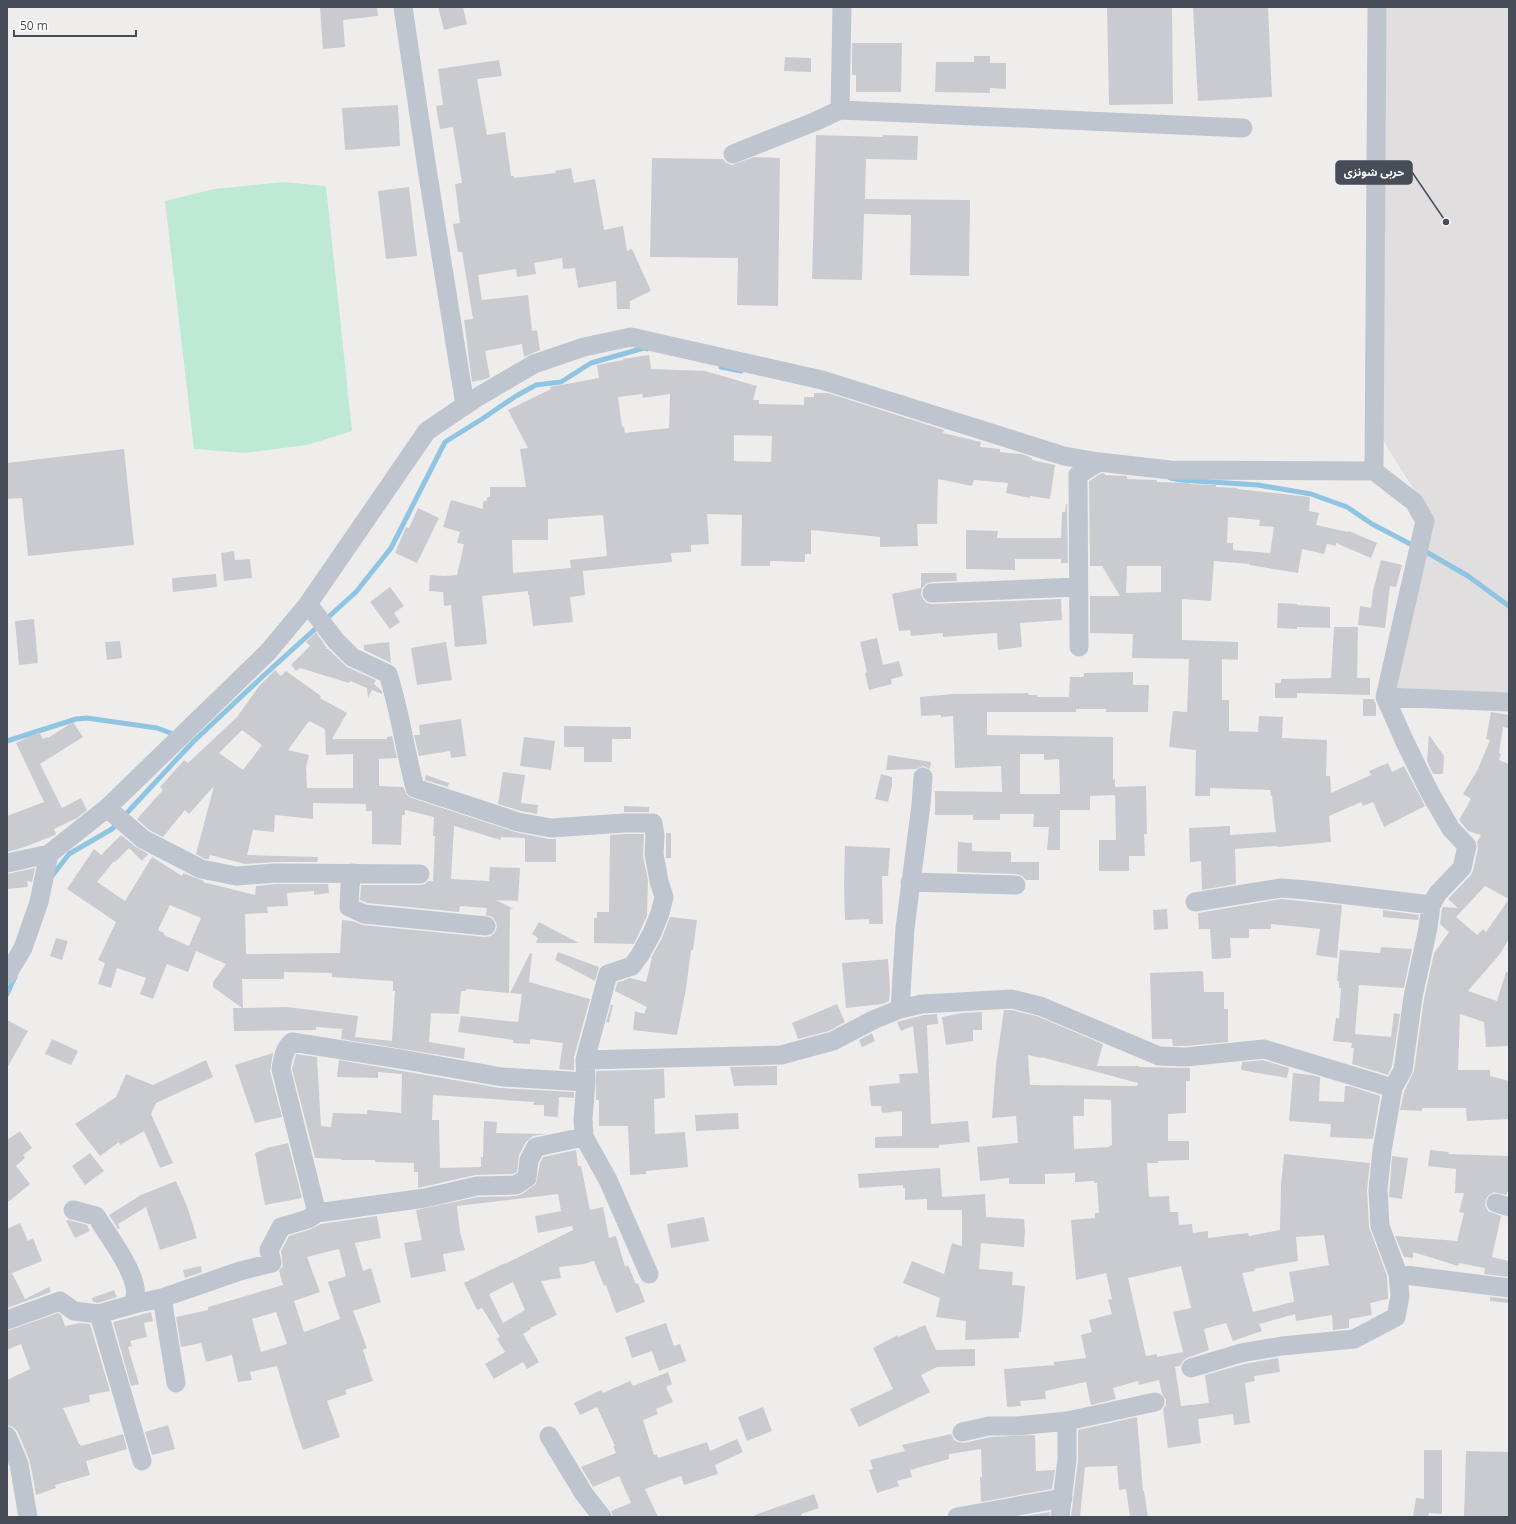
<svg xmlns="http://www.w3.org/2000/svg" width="1516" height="1524" viewBox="0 0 1516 1524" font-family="'Open Sans','Noto Sans Arabic',sans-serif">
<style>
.education{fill:#e0dede}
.green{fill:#beead5}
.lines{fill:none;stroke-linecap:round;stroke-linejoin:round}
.stream{stroke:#8fc5e3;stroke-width:5}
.building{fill:#cacbd1;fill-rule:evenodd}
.minor{stroke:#bfc5ce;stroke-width:19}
.leader{fill:none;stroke:#474d58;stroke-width:1.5}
.callout-dot{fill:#474d58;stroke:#fff;stroke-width:1.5}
.callout{fill:#474d58;stroke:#474d58;stroke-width:1.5}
.callout-label{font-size:11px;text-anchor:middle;font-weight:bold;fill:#fff}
</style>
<rect width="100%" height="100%" fill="#efedec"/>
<path class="education" d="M1386,7h123v690l-115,-4 40,-171 -53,-85z"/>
<path class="green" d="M283,182l43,4 26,245 -45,14 -62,8 -51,-4 -29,-248 49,-12z"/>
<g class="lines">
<path class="stream" d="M721,367l20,4
M1170,478l11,2 77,5 53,9 36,13 25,17 44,23
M1423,550l45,26 41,30
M7,741l69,-22 11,-1 70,10 19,7
M52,876l17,-22 43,-25 65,-70 17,-18 67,-63 95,-86 35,-44 54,-106 37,-23 34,-23 20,-11 25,-3 30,-19 53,-15 3,1
M7,994l8,-17"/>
</g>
<path class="building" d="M320,7h57l1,9 -35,4 2,27 -22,2z
M438,7h25l4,17 -23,6z
M1107,7h65l1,97 -64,1z
M1193,7h75l4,90 -74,4z
M852,43h50l-1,49h-45v-17h-4z
M974,56h16v7h16v26l-16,-1v5l-55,-1 1,-30h38z
M785,57l26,1v14l-27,-1z
M499,60l3,16 -25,3 10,56 18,-3 6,44h3v2l42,-5 -1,-2 16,-3 3,15 21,-4 9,51 19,-4 4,25 5,-2 19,42 -21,10v8h-13l-1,-28 -38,7 -3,-20 -12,1 -1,-11 -28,5 2,11 -19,3 -1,-8 -38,6 4,25 46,-5 4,36 5,-1 3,20 -16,7 -2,-13 -37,7 5,26 -4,2 -14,3 -8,-62 9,-1 -11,-67h-4l-5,-28 7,-1 -5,-39 7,-1 -9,-56 -13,2 -4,-23 7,-1 -5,-36z
M398,105l2,41 -55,4 -3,-42z
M816,135l67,2v-2l35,1 -1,24 -51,-1 -1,40 105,1 -1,76 -59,-1 1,-60 -47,-1 -2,66 -50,-1z
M754,157l26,1 -2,148 -41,-1 1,-47 -88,-1 2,-99 71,1 3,4 6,2z
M409,187l8,69 -31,3 -8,-68z
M649,355l2,14 54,2 52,15 -4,14h6v4l45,1v-8h10v-4h14l116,37 -1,3 38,9 -1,5 20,2v3l22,2 10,4v2l23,5 -5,34 -20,-3v2l-24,-5 2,-10 -34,-3 -2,6 -34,-7 -1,45h-20l1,22 -38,1v-10l-69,-7v24h-6v8l-35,-1v5h-29l1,-51 -35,-1 2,30 -18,1v7l-20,1 1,9 -89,9 2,24 -15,2 3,25 -40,4 -4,-31h-1v-4l-46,5 5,48 -32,3 -4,-42 -7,1 -1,-14 -14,-1 1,-16 15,1 12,-1 7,-31 -7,-1 3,-11 -17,-5 8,-27 32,9v-8h4v-4h3v-10h36l-6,-38 8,-1 -20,-38 43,-21 -1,-2 49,-9 -2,-13 26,-5v-1zM642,394l1,4 27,-4 -1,34 -44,5 -1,-7 -2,1 -4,-30zM734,435l38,1 -1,26 -37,-1zM603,515l4,41 -37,4 1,8 -58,5 -1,-33h36v-21z
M124,449l10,96 -106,11 -6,-58 -15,1v-36z
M1102,473l3,1v1l22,1v3l30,1v2l32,1v1l27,1v2l21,1v1l73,8 -1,14 10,2 -3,12 32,7 1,-1 28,12 -6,15 -35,-15v3l-9,-2 -3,10 -22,-5 -4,24 -49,-8 1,-1 -36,-3 -3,40 -29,-2v41l56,2v18l-16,-1v41h7v31l29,1 1,-16 24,1 -1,21 45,2 -1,36h4l1,17 40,-18 -2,-4 19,-8 4,9 12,-6 21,40 -41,21 -11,-25 -10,4 -2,-4 -32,14 2,26 -54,5v-1l-42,3 1,35 -34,6 -1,-29 -11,1 -1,-34 41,-2v9l46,-3 -4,-36h-1l-1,-6 -60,-2v8h-15l1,-46 -27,-3 4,-36 14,1 2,-53 -57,-1 1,-24 -43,-1v-37h30l-18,-30h-12l-1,-85zM1228,517l32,3 -1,6 15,1 -4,26 -37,-3v-7h-6zM1127,566h34v26l-35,1z
M1066,504h1l1,59h-7v-4h-46v11l-49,-1v-39l32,1 -1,7h64l1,-26h3z
M418,508l21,10 -22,45 -22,-10 11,-26 3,1z
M234,551l1,9 15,-1 2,19 -28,3 -3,-28z
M1381,560l21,5 -6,22 -6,-1 -5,42 -27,-3 2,-19 11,2 2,-17z
M921,573h35l1,8 -25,1 -6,2 -4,4 -1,6 2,5 4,4 5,1 129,-5 1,21 -42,3 2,24 -24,3 -1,-17 -54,4v-4l-32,3 -1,-6 -11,1 -7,-37 29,-6z
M216,574l1,13 -44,5 -1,-14z
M390,587l14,19 -10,7 6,9 -10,7 -20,-27z
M1278,603l20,1 -1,1 33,2v21l-33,-1v2l-20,-1z
M34,619l4,44 -19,2 -4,-44z
M1334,627h24l-1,51h13v17l-73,-2v5h-22v-15h6v-4l50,-1z
M316,632l11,16 -2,1h3l19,18 29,13 -2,4 8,7v3l-10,-4 -4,8 -1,-10 -17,-7 -1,2 -49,-15 -4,3 -5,-6 19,-19 -4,-4z
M877,638l6,27 16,-4 4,15 -12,3 1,5 -23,6 -4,-17 2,-1 -7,-30z
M120,641l2,17 -15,2 -2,-18z
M389,642l2,21 -27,-13v-5z
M446,642l6,38 -35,5 -6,-37z
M275,670l6,6 5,-5 35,25 -1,2 27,15 -15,26h55v-2l5,-1 5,22 -18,1v27l24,1 4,8 5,3 103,34 34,7h7v23h-31v-24l-24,-1v3l-47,-14 -3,53 38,2 1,-14 30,1 -2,33 -22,-1 18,9h-4l-1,84 -43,-4v2h-5l-2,23 -28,-1 -2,29 36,6 -1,11 -123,-20 1,-9 2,-1 -28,-2v3l-82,1 -1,-23h9l-29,-21v-5l13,-18 -30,-13 -8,21 -21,-8 -14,35 -13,-5 6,-16 -29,-10 -6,20 -13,-4 7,-21 -7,-3 18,-38 -49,-33 27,-40 7,6 20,-20 15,12 12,7 -6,7 -13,-13 -14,14 -1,-1 -17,21 28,19 27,-44 30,19 1,-3 21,8 -1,1 52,13 1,-9 20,-2h52l1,9 -15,2v-4l-27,2 1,13 -21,1 1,6 -23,1 1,40 94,-1 2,-33 10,1 11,4 122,12 6,-1 4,-4 2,-5 -1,-5 -4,-5 -6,-2 1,-7 -27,-2 -1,6 -92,-9 -7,-3 1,-15h59l5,-1 3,-3h5l2,-45h-2l1,-19 -29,-7v5h-3l-1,30 -29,-1v-33h-6v-7l-53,-1v16l-38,-4 -1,17 -21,-2 -6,25 71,2 -1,5h-41l-31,2 -35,-9 -1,4h-4l-9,-5 18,-68 -25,28 -4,-4 -22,27 -14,-7 -12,-11 26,-29 -3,-3 24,-27 4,3 49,-46 23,-32zM309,721l16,8 1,26 27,-1v34h-46l-1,-21 3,-12 -21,-5zM242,730l20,15 -19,25 -24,-17zM170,905l31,13 -12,28 -25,-11v-2l-6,-3zM284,972l48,1v4l61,4v10h2l-3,50 -37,-4 3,-21 -71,-9 -44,1 -1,-29h42z
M1133,672v13h16l-1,27h-42v-3h-30v3h-89v23l126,2v43l2,-1v8l31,-1 1,48h-3l1,22h-16v15h-30v-31h17l-1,-45 -25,1v14h-30v40h-13l2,-23h-16l1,-13h-34v6h-27v-5h-38v-24l67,1 -1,-26 -46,2 -2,-52 -12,1v-2l-20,1 -1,-19 34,-3 74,-1 1,2h8v2h32l1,-20h13l1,-1v-3zM1020,754h24v6l15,-1 1,35h-40z
M1363,699h11l2,6v11h-13z
M1491,712l18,3v13l-6,-1 -4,26 2,1 -2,6 10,4v135l-24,-13 -29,31 21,18 6,-6 3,3 23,-33v40l-9,15 -32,37 29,10 9,-29 3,1v73l-23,1 -2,-25 -24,-8 -2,56h32v6l19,5v38l-42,2 -1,-13h-44v3l-22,-1 4,-18 10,-21 10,-72 10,-46 15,-21 -9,-8 2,-15 1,-2 15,1 -10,-9 22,-23 3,-5 5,-23 -1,-6 4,-7 -13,-4 -9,-11 12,-21 -8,-5 15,-25 12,-29 -4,-1z
M461,719l5,37 -15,2 -1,-7 -31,5 -5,-21h6l-1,-10z
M73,722l10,15 -43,27 22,44 19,-10 6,12 -10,8 -23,11 2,5 -1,1 -33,13 -15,4v-36l37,-14 -28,-59 23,-11 4,7 4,-2 1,1z
M564,726l67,1v12h-19v23h-28v-15h-20z
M1429,735l15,21 -1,18h-10l-6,-13z
M524,737l31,4 -4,29 -31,-4z
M888,755l43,7 -1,7 -7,-3 -7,3 -30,1z
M503,772l22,3 -4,28 17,2 -1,9 -16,-3 -23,-7z
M881,774l11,3v9l-4,16 -13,-3z
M426,775l23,8 -1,4 -23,-7z
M624,806l25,1v5h-25z
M666,833h5v25h-5z
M624,834h20l-1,22 5,24 -1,36 -13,28 -40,-1v-25h3v-6h12l1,-77z
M958,842l14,1v8l39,1v10h28v18h-13l-4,-4 -6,-2 -59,-2z
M845,846l45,2 -2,28h-6l1,48h-14v-5l-24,1 -1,-37z
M35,868l-3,14 -5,-1 1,6 -21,2v-15z
M1281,899l61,6 -5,53 -21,-3 4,-26 -49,-5v5h-22v9h-19l1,20 -19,1 -2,-30h-11l-1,-16z
M1167,909l1,20 -14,1 -1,-20z
M1383,910l36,5 -1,5 -35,-3z
M670,917l27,3 -4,30h-2l-5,39 -9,46 -44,-5 2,-19 9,3 3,-7 -32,-16 2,-8 13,-5 16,4 6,-24h-1l11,-20z
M539,922l40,21h-43l2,-5 -6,-4z
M56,938l12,3 -6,19 -12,-4z
M1381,947l31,2 -8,39 -45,-3 -4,49 36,3 3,-24 6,1 -8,52 -4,9 -36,-11 2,-16h-3l1,-5 -19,-2 3,-23h3l2,-30h-2v-7h-2l3,-31 40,3z
M558,952l41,15 -4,14 -40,-21z
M530,953l2,1 -3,28 61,17 -16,58v13l-15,-1 4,-26 -33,-4v5l-17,-1v-3l-55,-8 3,-16 57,6 4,-28 -12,-1z
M888,959l2,29 -1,13 -7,3 -36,4 -4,-45z
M1203,971l1,21h20v17h4v33l-42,4h-13l-1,-7h-20l-2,-66z
M837,1004l8,18 -16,9 -31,8 -6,-16z
M611,1005h2l-4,18 -3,-1z
M1004,1010h7l26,6 66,28 -6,22h42v1l51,1v13h-4v32l-18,1v27h21v19l-31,1v2h-11l2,34 20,-1 1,16h8l1,13 13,-1 1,9 15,-2v7l40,-5 1,3 31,-6 1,-45 3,-31 86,9 -3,27 2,37 18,49 1,23 -18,4 2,12 -23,4v9l-16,2 -1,-15 -36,6 -1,-7 -36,10 3,7 -29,10 -7,-18 -22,6 5,21 -22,8 -4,3 -3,5 -5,1 6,39 28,-3 -4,-28 39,-11 34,-6 2,14 -26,4 1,5 -10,2 5,40 -16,2 -1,-11 -35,5 3,24 -33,5 -5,-39 3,-4v-5l-4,-6 -3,-14 -20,5 -1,-4 -25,7 3,11 -25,6 -5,-23 -41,9 1,8 -26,2 1,5 -14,1 -3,-38 50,-4v-3l32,-4 -5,-23 11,-3 -3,-12 23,-6 -4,-14 4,-1 -6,-26 -30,7 -5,-60 24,-2v-5h4l-2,-30h-3v-2l-19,1v-9l-30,1v10h-36v-6l-29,3 -3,-34 41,-4 -2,-27 -24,2 4,-53zM1028,1055l13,3v-1l97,26 -1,3 -107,-1zM1084,1099l27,1 1,45 -3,1v1l-35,2 -1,-33h11zM1324,1235l5,30 -40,7 5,28 -1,2 -40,10 -11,-39 13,-2 -1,-2 44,-8 -2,-24zM1181,1266l10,42 -18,4 10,40 -26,5v-3l-11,2 -18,-78z
M982,1012v18h-9v11l-27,4 -4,-28 20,-4z
M937,1014l1,10 -11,1 4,99 37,-3 2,21 -31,3v3h-64v-11l27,-1v-25l-20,2 -1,-7h-10l-2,-20 31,-3 -1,-9 19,-1 -5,-47 -12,5 -4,-9 27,-7z
M7,1020l21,11 -21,37z
M872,1033l3,8 -13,6 -3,-7z
M52,1039l26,12 -7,14 -26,-11z
M273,1053l-3,18 12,46 -27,6 -20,-58z
M296,1054l21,3 4,69 10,1 2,-14 34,1v-4l34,3 1,-39 -24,-2v6l-41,-1 2,-17 161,28 74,4v6l-15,-1 -1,20 -14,-1v-11h-11l1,-3 -101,-7 -1,25h7l1,48 41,-1v-10h2l1,-36 13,1 -1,11 50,1 -13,2 -7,6 -7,13 -2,17 -4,2 -38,1 -57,13v-16h-4v-9l-39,-1v-2h-34v-1l-26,-1 -23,-89z
M206,1060l7,17 -57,26 -5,11 22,49 -13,5 -16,-37 -24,14 -1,-3 -19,14 -25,-32 41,-27 10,-23 27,11z
M1263,1060l26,8 -2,10 -46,-8 1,-8z
M777,1066v19l-43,1 -4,-19z
M664,1069l1,29 -11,1 1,35 30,-2 3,35 -42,4v3l-16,1 -2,-49h-29v-26h-3v-29z
M1293,1073l18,2 9,2 -1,24 25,1 1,-16h5l30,10 -7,43 -43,-2 1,-13 -42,-3z
M738,1113l1,16 -43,2 -1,-16z
M20,1131l12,17 -9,7 2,3 -9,8 14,18 -23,19v-63z
M288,1143l14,55 -37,7 -10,-52 12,-5z
M576,1150l2,16h3l9,44 13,-3 6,31 7,-2 9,31 3,-2 8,19 2,-1 7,19 -29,11 -10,-28 -2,1 -10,-25 -10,3 -25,3 2,11 -20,3 16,34 -27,13 1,1 -8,5 16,28 -12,7 -4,-7 -29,17 -9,-15 20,-12 -8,-13 3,-2 -18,-29 -5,2 -13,-27 41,-20v1l68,-34 -1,-4 -34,7 -3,-17 26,-5 -3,-17 -101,12 3,26 5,18 -22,4 3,17 -35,7 -7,-35 18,-3 -6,-30 62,-13 38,-1 6,-2 14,-10 4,-21 3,-6zM513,1282l12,28 -22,13 -14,-29z
M1430,1150l19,2 -1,2 61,2v36h-2l-1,3 -12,-3 -5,3 -3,4 -1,6 3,6 13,5 -9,41 17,4v16l-25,-3 1,-6 -26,-5 -1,3 -45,-14v6l-9,-1 -9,-21 62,5 7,-28 -5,-1 5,-19h-9l1,-24 -28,-3z
M90,1153l14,18 -19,14 -13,-19z
M1392,1156l16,2 -6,41 -13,-2z
M940,1168l2,29 43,-3 1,23 38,2 1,12 -1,16 -43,-4 -2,26 34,3 -1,13 13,1 -4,46h-2v6l-54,2 1,-19 -30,-4 4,-19 -37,-15 9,-22 32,13 8,-31 10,3v-36h-35v-11l-22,1v-12h-2v-3l-44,3 -1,-14z
M176,1181l11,25 10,32 -37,12 -14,-43 -28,17 2,4 -2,1 -9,-14 32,-20z
M377,1216l4,22 -26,5 8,28 8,-3 10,34 -28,9 14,37 -4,2 10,31 -28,9 2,4 -20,7 13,36 -37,13 -8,-23 -18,-61 -27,6 2,8 -14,2 -6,-27 -26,7 -5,-19 -20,4 -5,-30 32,-7v-3l75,-22 -4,-14 4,-5 -2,-15 8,-15 22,-7 10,-5zM339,1249l7,27 -18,6 12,37 -36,13 -10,-31 26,-9 -13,-35zM276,1312l11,32 -26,8 -9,-33z
M704,1217l5,24 -38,7 -4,-24z
M69,1220l18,5 3,6 -15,7 -9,-17z
M20,1223l8,18 5,-3 9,23 -30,12 13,26 24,-12 2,5 -44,16v-79z
M201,1266l1,6 -17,6 -2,-8z
M114,1290l3,7 -19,6 -5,-1 -1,-4z
M1490,1297l19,2v4l-19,-2z
M151,1312l2,9 -9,2 3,14 -17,4 2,5 -4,1 11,37 -8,2 -18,-64z
M58,1313l3,2 4,11 15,-3 10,1 20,67 -21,4 1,7 -27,6 16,36h1l1,2 42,-12 4,15 -41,12 4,14 -35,10 1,3 -20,7 -6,-33 -5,-13 -8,-18 -4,-4 -6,-2v-45l23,-11 -9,-25 -14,6v-19z
M666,1323l8,23 6,-2 6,17 -27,10 -7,-20 -20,7 -7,-21z
M925,1325l11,25 39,-1v17l-38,1 -16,8 9,17 -71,35 -9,-18 43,-20 -20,-41 25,-13v2z
M668,1372l4,12 -6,3 7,15 -17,7 2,5 -15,6 11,35 3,-1 1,4 49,-16 3,9 27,-12 6,13 -28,13 3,9 -34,11 -3,-9 -36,13 13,28h-45l-2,-6 20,-8 -12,-27 -26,11 -12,-20 35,-14 -3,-7h2l-18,-39 -17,8 -6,-12 27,-13 2,3 27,-12 3,5z
M763,1407l9,24 -25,10 -9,-24z
M1137,1417l6,74h1l4,26h-18l-4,-28 -7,1 -2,-24 -32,1 -5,50h-9l7,-57v-30z
M168,1425l7,24 -23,6 -7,-23z
M951,1434l3,6 4,2 6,1 26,-6 45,-2 1,36 19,-1 -3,19 -71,13 -1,-25h2l-1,-28 -32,5v5l-39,11 2,7 -15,4 2,5 -22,7 -8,-23 4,-1 -3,-9 35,-9 -3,-6z
M1424,1450h18v64l-13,-1 -1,4h-15l3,-19 8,1z
M1466,1451l43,1v65h-45z
M814,1494l5,14 -18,6 1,3h-47v-2z
M1050,1512l-1,5h-30z"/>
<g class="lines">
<path class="minor" d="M403,7l24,162 38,236
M840,110l2,-103
M733,154l81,-32 26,-12 403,18
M932,593l146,-6
M308,604l28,37 16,16 36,17c12,37 17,77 27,114l103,34 33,6 73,-5h29l2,13 -1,18 5,27 5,16 -4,16 -8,20 -12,22 -8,11 -24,8 -23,86 1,22 -3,37 1,18 24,43 41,94
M1079,647l-1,-172 21,-13
M1385,697l124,5
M107,808l36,31 58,30 35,7 40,-3 144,1
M7,863l42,-9
M353,873l-3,12 -1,22 15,7 122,12
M910,882l106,3
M1195,902l86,-14 26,2 124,15
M7,975l16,-27 16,-46 10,-48 58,-46 161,-156 40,-48 119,-173 49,-33 58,-34 50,-17 47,-10 191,43 242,76 35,6 71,8 204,1
M900,1009l5,-81 16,-123 2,-28
M585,1060l196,-5 52,-14 40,-21 27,-11 22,-5 90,-5 28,7 119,50 27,1 78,-8 129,39
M1496,1203l13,4
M73,1210l23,6c12,19 36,51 39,72 1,5 0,11 -1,16
M317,1213l-36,-144c2,-11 3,-20 11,-27l108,17 102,18 84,5
M1398,1274l111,14
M162,1298l14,85
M99,1314l43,147
M7,1320l53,-19 14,10 25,3 35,-10 28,-6 78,-27 32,-8 -3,-13 12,-23 27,-8 9,-6 108,-15 52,-12 39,-1 11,-7 2,-18 7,-13 48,-10
M1191,1368l50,-15 41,-7 72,-7 42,-22 4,-21 -2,-22 -18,-48 -2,-36 4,-39 11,-63 10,-18 10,-73 15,-69 3,-23 7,-12 24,-25 5,-22 -16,-17 -21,-36 -26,-53 -19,-43 40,-176 -11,-19 -40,-31 3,-464
M962,1432l27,-6h28l50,-5 88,-19
M7,1436l12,28 9,53
M549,1436l35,58 18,23
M957,1517l106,-19
M1060,1517l7,-58v-38"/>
</g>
<path class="leader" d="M1446 222L1412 172"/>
<circle class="callout-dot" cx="1446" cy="222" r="4"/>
<rect class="callout" x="1336" y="161" width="76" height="23" rx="4"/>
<g class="callout-label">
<text x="1374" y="176">حربی شونزی</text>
</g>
<rect width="1516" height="1524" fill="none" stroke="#474d58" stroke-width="16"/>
<path d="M14 30v6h122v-6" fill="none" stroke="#474d58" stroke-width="2"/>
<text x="20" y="30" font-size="12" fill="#474d58" stroke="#ffffff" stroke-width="3" paint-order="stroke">50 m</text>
</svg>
